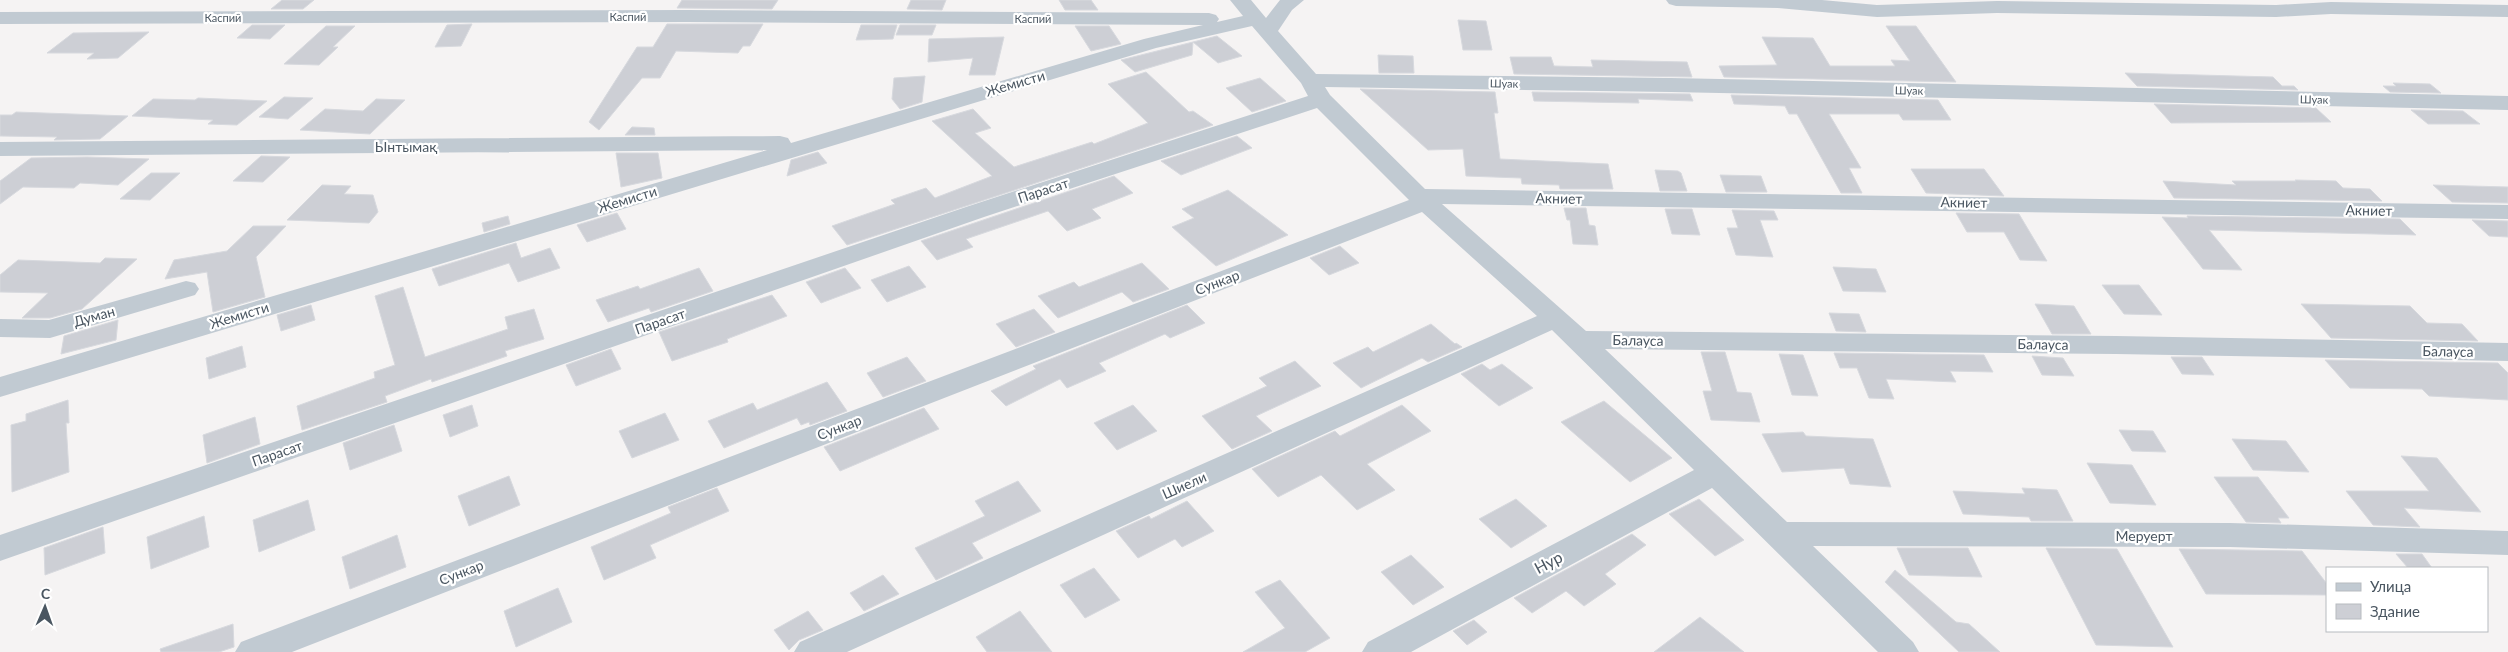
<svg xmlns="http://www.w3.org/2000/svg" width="2508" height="652" viewBox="0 0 2508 652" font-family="Lato,sans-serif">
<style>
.building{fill:#cdcfd5;stroke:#d7d9de}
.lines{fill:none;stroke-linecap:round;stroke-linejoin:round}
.minor{fill:#c1cad2;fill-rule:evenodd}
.labels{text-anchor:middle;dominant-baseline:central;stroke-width:4.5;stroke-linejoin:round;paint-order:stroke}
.far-street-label{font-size:11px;fill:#4a5661;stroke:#fff}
.street-label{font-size:14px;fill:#4a5661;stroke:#fff}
.near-street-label{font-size:16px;fill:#4a5661;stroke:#fff}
</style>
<rect width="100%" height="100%" fill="#f5f3f3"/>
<path class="building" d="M282,0h32l-11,9h-32z
M682,0h96l-6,9 -95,-1z
M911,0h35l-4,10 -35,-1z
M1059,0h32l7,10h-33z
M1458,20l28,1 6,29h-29z
M472,24l-11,22 -26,1 12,-22z
M667,24h96l-13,22h-7l-5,7 -62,-2 -16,27h-18l-43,52 -10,-8 48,-75h16z
M252,25h33l-15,14 -33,-1z
M861,25h36l-4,14 -37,1z
M900,25h36l-4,10h-36z
M326,26h29l-22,21h5l-19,18 -35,-1z
M1075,26h34l12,18 -30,7z
M1886,26h30l40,56 -232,-5 -5,-11 58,-1 -15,-28 51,1 17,28h65l-4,-6 19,1z
M149,32l-31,26 -31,1 7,-6h-47l26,-20z
M1217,36l25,20 -24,7 -25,-21 -1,13 -57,17 -14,-12z
M1004,37l-9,38h-26l4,-17 -45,4 1,-23z
M1378,55l35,1 1,17h-35z
M1510,57h41l3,9 39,1 -2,-7 96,2 5,15 -178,-3z
M1146,72l43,40 4,-1 20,14 -366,120 -15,-19 63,-22 -4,-4 35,-12 9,10 57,-22 -60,-55 41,-12 18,19 -16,5 39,34 78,-25 2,2 54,-21 -40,-39z
M2125,73l148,4 9,9h12l4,4 -161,-4z
M925,76l-3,26 -22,7 -8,-10 2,-21z
M1260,78l26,23 -34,11 -26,-24z
M2393,83l37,1 11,9 -51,-1 -7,-6h13z
M1360,89l135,3 3,21h-4l6,46 108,5 5,25h-53l-1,-4 -37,-1 -1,-6 -55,-2 -3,-27 -35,1z
M1532,92l158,2 3,7 -55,-2 1,4 -105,-2z
M1731,95l207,5 13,20h-48l-4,-6h-70l32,54h-12l13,25h-21l-44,-79h-8l-4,-8 -51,-2z
M284,97l29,1 -25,21 -29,-2z
M198,98l69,3 -30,24 -29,-1 5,-4 -81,-4 21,-17 42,1z
M376,99l29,1 -35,34 -70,-4 25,-21 38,2z
M2154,104l162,4 15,14 -160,1z
M2411,110l52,1 17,13h-52z
M16,112l112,4 -28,23 -46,1 3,-3 -57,-1v-21h12z
M632,127l22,1 1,7h-30z
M1237,136l15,12 -71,27 -20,-14z
M818,152l9,11 -40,13 4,-16z
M616,153h42l4,25 -41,9z
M261,156l29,1 -27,25 -30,-1z
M87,157l62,2 -31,26 -38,-2 -6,5 -51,-1 -23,17v-23l31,-23z
M1911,169h73l20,27 -78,-3z
M1655,170l23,1 3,2 6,18h-27z
M151,173h29l-30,27 -30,-1z
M1720,175l41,1 6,16h-41z
M1114,176l19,17 -41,16 9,9 -34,13 -19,-20 -82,28 7,8 -36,13 -16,-19z
M2295,180l41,1 7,7 27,1 12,12 -208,-3 -11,-17 73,4 -4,-4h64z
M322,185l29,1 -7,8 29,1 5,17 -9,11 -82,-3z
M2433,185l75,2v16l-56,-1z
M1228,190l60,45 -72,31 -44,-39 22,-9 -12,-9z
M1564,208h22l3,17 6,1 3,19 -25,-1 -3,-24h-3z
M1665,209h27l8,26 -28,-1z
M1732,210l42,1 4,9h-18l13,37 -37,-2 -9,-27h11z
M617,213l9,16 -39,13 -10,-17z
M1956,213l63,1 28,47 -27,-1 -16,-28h-37z
M508,216l2,8 -26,8 -2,-9z
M2187,216l213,3 16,16 -207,-5 33,40 -39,-1 -41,-52 26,1z
M2472,220l36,1v16l-19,-1z
M253,226h33l-30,31 9,40 -52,15 -6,-40 -42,7 9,-19 53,-9z
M516,243l5,15 29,-10 10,20 -42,14 -9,-19 -70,23 -7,-17z
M1340,246l19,17 -30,12 -19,-17z
M105,258l32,1 -55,50 -32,9h-28l26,-25 -48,-1v-17l18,-15 82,3z
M1142,263l27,26 -36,13 -11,-10 -64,26 -20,-22 36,-14 5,5z
M909,266l17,21 -39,15 -16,-22z
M1833,267l43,2 10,23 -43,-1z
M699,268l14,23 -62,21 -2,-4 -41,14 -12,-22 42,-14 2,3z
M845,268l16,20 -40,15 -15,-21z
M2102,285h37l23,30 -38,-1z
M403,287l22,70 83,-28 -3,-12 29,-8 10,30 -39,12 2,5 -75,26 -1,-3 -46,17 2,6 -85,28 -5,-24 78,-28 -1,-6 21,-7 -20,-69z
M772,295l15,21 -60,23 1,3 -56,19 -13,-29z
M2035,304l39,2 17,28h-39z
M2301,304l109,2 17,17 35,1 16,17 -147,-3z
M311,305l4,15 -34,11 -4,-16z
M1187,305l18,18 -35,15 -5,-4 -66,29 7,8 -39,17 -7,-9 -54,27 -15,-15 45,-22 -3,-3z
M1034,309l21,23 -39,15 -20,-23z
M1829,313l30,1 7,18 -30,-1z
M118,320l-2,20 -55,14 3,-18z
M1431,324l24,20 1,-1 6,4 -34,15 -6,-4 -61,30 -28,-25 35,-16 5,5z
M242,346l4,21 -37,12 -3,-21z
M611,349l10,20 -45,17 -10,-21z
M1701,352h24l12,40 14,1 9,29 -49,-2 -8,-29h9z
M1834,353l150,2 9,17 -43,-1 6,11 -70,-3 8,20 -25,-1 -12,-30h-17z
M1779,354l24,1 15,41 -26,-1z
M2032,356l31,2 11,18 -32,-1z
M907,357l19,24 -43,16 -16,-24z
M2171,357h31l12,18 -32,-1z
M2325,360l173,3 10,10v27l-79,-4 -7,-7 -72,-1z
M1295,361l26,25 -65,30 16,15 -40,18 -30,-33 65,-30 -8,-8z
M1482,364l8,6 12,-6 31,24 -34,18 -38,-32z
M827,382l20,29 -37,14 -1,-3 -8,3 -4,-7 -73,30 -16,-27 45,-18 4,7z
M68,400l1,23h-3l3,49 -57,20 -1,-67 15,-4v-7z
M1604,401l68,57 -42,24 -69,-60z
M472,405l6,21 -28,11 -7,-22z
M1133,405l24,26 -40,19 -23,-27z
M1402,405l29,26 -64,33 28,26 -38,20 -36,-35 -43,22 -26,-28 83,-38 5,5z
M924,408l15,21 -99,42 -16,-24z
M665,413l14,27 -47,18 -13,-27z
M255,417l5,27 -53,19 -4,-28z
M394,425l8,26 -52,19 -7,-27z
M2119,430l34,1 13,21 -34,-1z
M1803,432l3,4 67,3 18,48 -41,-3 -6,-16 -62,4 -20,-38z
M2232,439l54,2 23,31 -56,-2z
M2401,456l36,2 44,54 -77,-4 16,19 -47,-2 -27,-34h83z
M2087,463l45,2 24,40 -46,-2z
M509,476l11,29 -51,21 -11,-30z
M2214,477h44l31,41h-11l3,5 -35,-1z
M1018,481l23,30 -69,32 11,15 -47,22 -21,-32 70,-32 -10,-15z
M717,488l12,23 -79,34 6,13 -52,22 -13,-33 80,-34 -3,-6z
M2022,488l35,2 16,31h-42l-2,-4 -66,-3 -10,-23 72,3z
M1516,499l31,27 -36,22 -32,-29z
M1699,499l45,41 -29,16 -46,-42z
M308,500l7,30 -56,22 -6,-32z
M1187,501l27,30 -32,16 -7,-8 -37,19 -22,-27 33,-15 2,3z
M204,516l5,31 -58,22 -4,-32z
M103,527l2,26 -60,22 -1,-27z
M1632,534l14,11 -41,29 11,10 -32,22 -18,-15 -34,22 -18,-15z
M397,535l9,32 -56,22 -8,-32z
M1897,548h71l14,29 -73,-2z
M2046,548l71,1 56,98 -77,-2z
M2179,549l123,2 25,33v11l-121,-1z
M2396,554h26l10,14h-24z
M1411,555l33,32 -31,18 -32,-33z
M1094,568l26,32 -35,18 -25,-33z
M1895,570l61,52 13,2 31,28h-41l-74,-70z
M883,575l16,19 -35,17 -14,-18z
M1280,580l50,58 -25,14h-62l42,-24 -30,-36z
M558,588l14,34 -56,25 -12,-36z
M808,611l15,19 -24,10 -10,10 -15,-20z
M1020,611l32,41h-65l-11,-15z
M1700,617l44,35h-90z
M1474,620l13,12 -20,13 -14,-14z
M233,624l1,23 -15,5h-58l-1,-3z"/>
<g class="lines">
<path class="minor" d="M1230,0h21l15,18 14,-18h24l-12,10 -14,21 38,43 355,4 837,18v14l-837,-18 -346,-5 5,8 95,94 1083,16v14l-1066,-15 144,127 530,5 392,7v18l-392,-7 -511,-5 182,173 443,1 278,8v24l-278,-8 -417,-1 100,96 6,10h-41l-166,-164 -301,164h-49l6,-10 326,-172 -142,-140 -705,322h-53l6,-10 737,-326 -115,-104 -1130,440h-57l6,-10 1168,-442 -92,-92 -333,109 -984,344v-26l966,-328 342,-111 -7,-13 -49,-57 -96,22 -1156,349v-20l767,-227 -767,6v-14l780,-6 8,2 3,5 353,-104 59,-14 -516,-3 -687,2v-12l687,-2 522,3 7,2 3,4 -2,3 26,-6z
M1666,0h156l55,5 120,-4 279,4 55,-3 177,3v12l-177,-3 -55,3 -279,-4 -120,4 -99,-9 -102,-2 -7,-2z
M186,281l9,2 4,6 -4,6 -145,43 -50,-1v-18l49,1z"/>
</g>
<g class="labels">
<g class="far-street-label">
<text x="628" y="16">Каспий</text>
<text x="223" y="17">Каспий</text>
<text x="1033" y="18">Каспий</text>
<text transform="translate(1504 83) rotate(1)">Шуак</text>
<text transform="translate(1909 90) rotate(1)">Шуак</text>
<text transform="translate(2314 99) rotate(1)">Шуак</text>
</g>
<g class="street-label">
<text transform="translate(1015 83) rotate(-16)">Жемисти</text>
<text x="406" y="146">Ынтымақ</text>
<text transform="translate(1043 190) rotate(-18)">Парасат</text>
<text transform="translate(1559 198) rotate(1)">Акниет</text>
<text transform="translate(627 199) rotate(-17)">Жемисти</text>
<text transform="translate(1964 202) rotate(1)">Акниет</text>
<text transform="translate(2369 210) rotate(1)">Акниет</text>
<text transform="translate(1217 282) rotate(-21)">Сункар</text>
<text transform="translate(239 315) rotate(-17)">Жемисти</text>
<text transform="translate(94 316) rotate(-16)">Думан</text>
<text transform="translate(660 321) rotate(-19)">Парасат</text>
<text transform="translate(1638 340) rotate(1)">Балауса</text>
<text transform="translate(2043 344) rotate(1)">Балауса</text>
<text transform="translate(2448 351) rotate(1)">Балауса</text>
<text transform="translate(839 427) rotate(-21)">Сункар</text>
<text transform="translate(277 453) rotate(-19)">Парасат</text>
<text transform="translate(1184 485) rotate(-24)">Шиели</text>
<text x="2144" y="535">Меруерт</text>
<text transform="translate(461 572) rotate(-21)">Сункар</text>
</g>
<g class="near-street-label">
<text transform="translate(1548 562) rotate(-28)">Нур</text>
</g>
</g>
<rect x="2326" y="567" width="162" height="65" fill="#ffffff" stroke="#b7bbc0"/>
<rect x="2336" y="583" width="25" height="8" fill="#c1cad2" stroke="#b7bbc0"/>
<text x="2370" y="592" font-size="15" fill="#4a5661">Улица</text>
<rect x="2336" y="604" width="25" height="15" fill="#cdcfd5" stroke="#b7bbc0"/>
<text x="2370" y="617" font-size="15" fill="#4a5661">Здание</text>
<g transform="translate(45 607) rotate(2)" stroke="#ffffff" stroke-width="4" paint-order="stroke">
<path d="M0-4L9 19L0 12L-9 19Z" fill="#4a5661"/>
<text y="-8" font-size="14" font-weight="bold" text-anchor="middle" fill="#4a5661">С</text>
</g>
</svg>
